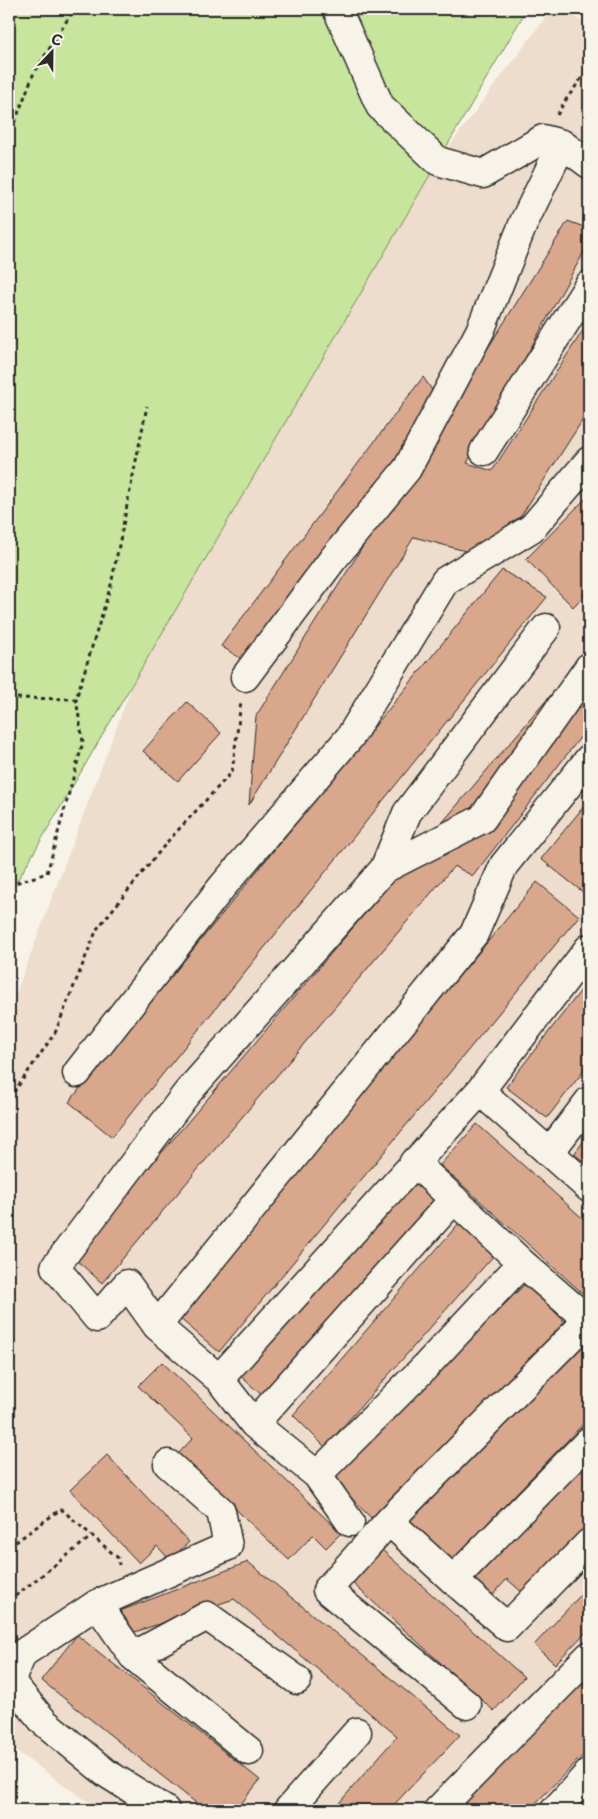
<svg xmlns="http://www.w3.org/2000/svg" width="598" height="1819" viewBox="0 0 598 1819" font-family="'Playpen Sans',sans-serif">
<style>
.built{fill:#eedccc}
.green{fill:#c7e59d;stroke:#798864}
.building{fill:#d9a78c;stroke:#2b2b2b}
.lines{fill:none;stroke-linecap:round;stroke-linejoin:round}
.minor-casing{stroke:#2b2b2b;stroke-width:31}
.path{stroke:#2b2b2b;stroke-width:3;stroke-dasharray:4 4;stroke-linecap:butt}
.minor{stroke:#f7f3e8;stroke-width:28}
</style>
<rect width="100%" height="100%" fill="#f7f3e8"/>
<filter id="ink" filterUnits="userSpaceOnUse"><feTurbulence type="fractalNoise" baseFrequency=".02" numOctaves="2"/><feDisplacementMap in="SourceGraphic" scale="10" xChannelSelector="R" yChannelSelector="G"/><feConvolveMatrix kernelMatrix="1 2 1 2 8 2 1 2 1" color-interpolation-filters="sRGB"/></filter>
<g filter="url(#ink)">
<path class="built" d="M552,9h15l22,19v1782h-489l-91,-64v-734l125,-331 304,-520z"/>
<path class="green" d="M9,9h518l-518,886z"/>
<path class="building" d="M568,221l21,8v14l-122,220 25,8 97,-150v89l-68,106 -52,36 -55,-15 -165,268 7,-89z
M423,377l16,23 -193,262 -25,-16z
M589,495v95l-16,17 -47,-48z
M502,570l45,27 -435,540 -43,-35z
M589,650v76l-116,150 -19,-10 -352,417 -29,-26z
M187,702l34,31 -43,48 -35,-30z
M589,800v97l-48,-38z
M537,882l42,34 -360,436 -41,-35z
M589,980v84l-42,54 -41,-31z
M477,1124l112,100v75l-149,-134z
M589,1134v32l-15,-12z
M413,1176l26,23 -175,198 -27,-24z
M460,1222l36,31 -171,194 -32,-32z
M526,1283l41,41 -196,194 -40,-41z
M589,1332v86l-138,143 -43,-41z
M162,1362l179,171 -15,15 -13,-13 -24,25 -111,-106 15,-16 -55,-52z
M107,1455l82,87 -19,18 -13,-14 -18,17 -69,-73z
M589,1456v67l-65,71 -17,-15 -17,19 -17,-16z
M380,1548l144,129 -30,34 -144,-130z
M248,1562l212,173 -71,75h-56l64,-74 -163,-137 -99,33 -15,-21z
M589,1586v43l-34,35 -21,-19z
M77,1635l183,145 -24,30h-31l-164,-130z
M589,1676v73l-60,61h-71z
M589,1796v14h-15z"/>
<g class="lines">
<defs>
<path id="minor" d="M337,9l43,97 58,55 45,13 60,-35 19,5 27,20
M484,451l105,-166
M245,677l88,-118 74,-90 73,-138 44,-109 38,-78
M589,759l-85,106 -30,69 -317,392 62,53 261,-288 109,97
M384,869l23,-56 139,-185
M77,1073l145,-186 128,-150 95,-156 87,-53 57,-67
M480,1091l109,-143
M549,1153l40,-52
M414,1162l108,101 67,58
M157,1326l-30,-42 -30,34 -42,-51 132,-174 197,-224 98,-50 107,-152
M219,1379l35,45 63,51 33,47
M254,1424l200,-225
M317,1475l108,-108 97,-104
M389,1521l64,59 54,47 82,-84
M453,1580l136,-139
M97,1604l131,-58 -7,-35 -53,-47
M133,1656l-36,-52 -74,49 -13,28 34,41 62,51 59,37
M467,1705l-140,-115 62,-69 199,-201
M249,1751l-116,-95 74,-40 90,64
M288,1810l69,-78
M438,1810l151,-154
M555,1810l34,-37"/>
</defs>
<use href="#minor" class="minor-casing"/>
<path class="path" d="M51,9l21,5
M557,115l8,-14 24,-33
M9,137l24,-62 41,-66
M9,698l67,1
M9,885l38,-12 36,-131 -7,-43 35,-114 36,-179
M9,1099l46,-66 42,-104 71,-88 64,-69 9,-70
M9,1547l52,-38 57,49 1,7
M9,1601l83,-65"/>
<use href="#minor" class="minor"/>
</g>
</g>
<rect width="598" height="1819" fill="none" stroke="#f7f3e8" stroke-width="30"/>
<rect x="15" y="15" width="568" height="1789" fill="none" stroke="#2b2b2b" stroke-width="2" filter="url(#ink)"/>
<g transform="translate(52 52) rotate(22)" stroke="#f7f3e8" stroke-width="4" paint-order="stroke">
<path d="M0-4L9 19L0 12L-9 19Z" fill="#2b2b2b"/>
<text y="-8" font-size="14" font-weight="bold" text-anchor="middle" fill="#2b2b2b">С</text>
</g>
</svg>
